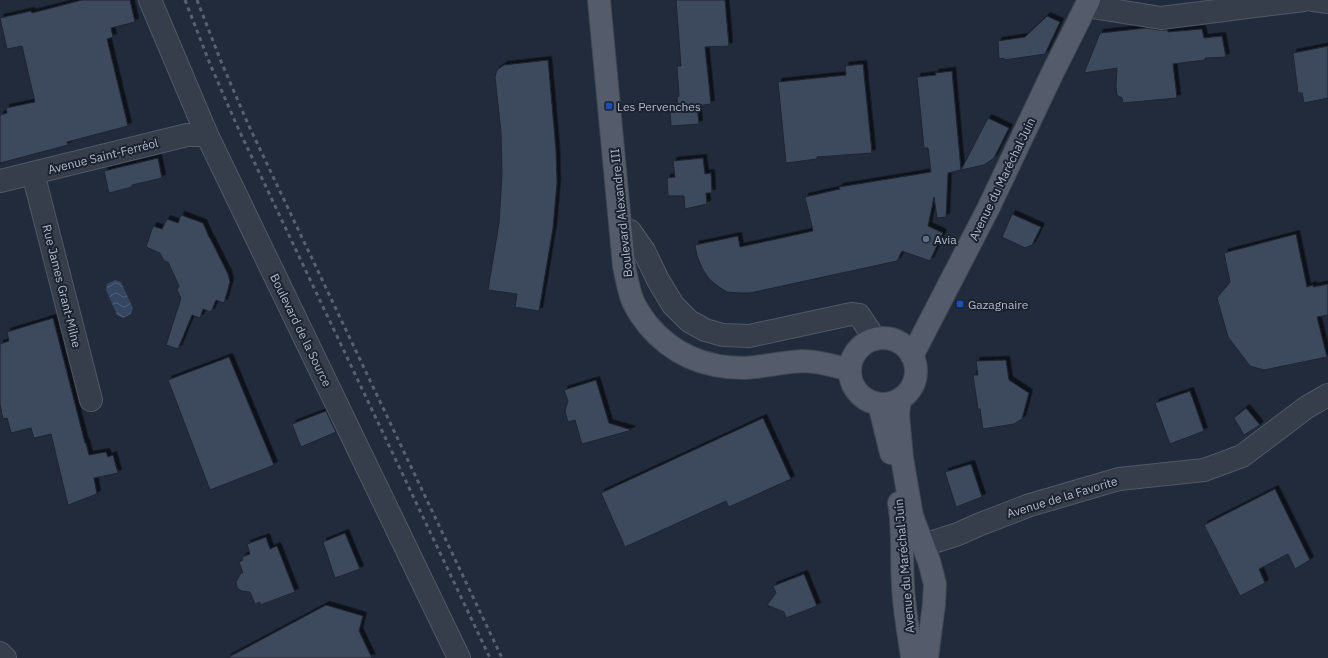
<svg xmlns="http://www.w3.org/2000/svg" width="1328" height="658" viewBox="0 0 1328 658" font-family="'IBM Plex Sans',sans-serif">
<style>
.water{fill:url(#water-waves)}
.building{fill:#3e495b;stroke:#1d2533;filter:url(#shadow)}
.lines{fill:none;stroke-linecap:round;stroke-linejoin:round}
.minor-casing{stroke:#515867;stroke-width:24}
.tertiary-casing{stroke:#515867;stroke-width:24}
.primary-casing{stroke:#3f4755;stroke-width:24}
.minor{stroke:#363e4c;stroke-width:22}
.tertiary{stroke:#363e4c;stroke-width:22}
.primary{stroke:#545c6c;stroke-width:22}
.rail{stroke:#586173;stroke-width:3;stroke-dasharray:4 4;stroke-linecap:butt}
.transit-dot{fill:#1a4fb4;stroke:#1b2331;stroke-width:1.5}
.service-dot{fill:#5c6f8a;stroke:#1b2331;stroke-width:1.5}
.labels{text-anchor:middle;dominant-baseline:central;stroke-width:4;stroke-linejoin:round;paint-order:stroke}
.poi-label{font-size:12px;fill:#b1b8c8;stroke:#1b2331;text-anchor:start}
.street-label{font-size:12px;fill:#b1b8c8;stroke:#1b2331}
</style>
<defs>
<pattern id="water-waves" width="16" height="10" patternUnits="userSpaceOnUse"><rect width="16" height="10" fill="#354663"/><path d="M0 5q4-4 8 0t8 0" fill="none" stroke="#505f78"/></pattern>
<filter id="shadow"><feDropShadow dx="3.5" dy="-3.5" stdDeviation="0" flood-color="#0009"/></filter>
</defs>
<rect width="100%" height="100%" fill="#222b3c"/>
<path class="water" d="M115,280l6,2 12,26 -2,6 -8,4 -6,-3 -11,-25 1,-6z"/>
<path class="building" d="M82,0h48l5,22 -24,6 2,9 -6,2 21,87 -61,16 1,3 -68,18v-48l7,-2 -1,-5 29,-6 -13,-56 -15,3 -7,-31 31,-7 1,2z
M676,0h49l4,46 -24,1 6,57 -14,2 2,18 -28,2 -1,-16h8l-1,-13 2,-1 -2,-30h4z
M1047,16l13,6 -15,32 -41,6v-2l-5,1 -1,-18 27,-4z
M1147,28l12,2h9v2l34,-3 2,9 18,-2 4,21 -21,1v2l-32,4 4,34 -54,5 -1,-5 -5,-3 -1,-9 1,-18 -33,5 16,-40z
M1328,46v52l-24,5 -2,-10h-4l-5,-40z
M548,60l8,90 1,33 -4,45 -14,83 -24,-4 2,-13 -29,-4 11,-67 3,-48 -1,-43 -6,-55 2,-7 7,-5z
M863,64l9,89 -55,4v2l-31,4 -8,-81 68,-7 -1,-9z
M952,71l9,99 -13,3 -2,44 -9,1 -3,-21 -6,29 15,7 -13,28 -28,-10 -5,10 -147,32h-11l-12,-1 -8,-5 -10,-8 -7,-11 -5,-12 -2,-11 43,-9 2,11 73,-16 -8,-34 35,-8 -1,-2 92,-15 -3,-24h-4l-7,-71 19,-2 -1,-2z
M988,118l21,10 -15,30 -10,7 -23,5z
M158,158l4,20 -30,7v2l-23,6 -5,-22z
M703,158l2,16 6,-1 1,20h-6l1,11 -22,5 -1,-13h-16l-1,-18 8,-1 -2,-16z
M1012,214l29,13 -9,18 -7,3 -23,-11z
M181,215l22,8 6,14 1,1 18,36 2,8 -6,21 -8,-3 -5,12 -8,-3 -3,9 -8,-3 -14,34 -12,-4 15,-47 -4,-8 2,-4 -11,-24 -4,-1 -4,-8 -14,-6 7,-21 9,3 5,-10 11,4z
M1296,234l11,53 6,-2v2l15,-3v31l-11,2 10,40 -63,13 -14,-4 -22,-29 -11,-39 13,-16 -6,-29z
M53,318l32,125h1l3,12 17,-3 2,5 5,-2 5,18 -24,5 3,16 -29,11 -17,-71 -17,4 -3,-10 -20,5 -4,-15 -4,1 -3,-15v-60l9,-3 -2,-9z
M229,357l45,108 -64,25 -42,-110z
M1006,360l3,20 20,13 -7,26 -8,5 -31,5 -3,-20h-2l-5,-34h5l-2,-14z
M596,380l13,43 23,7 -50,14 -7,-24 -7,2 -3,-11 3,-10 -4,-11z
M1190,391l14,40 -34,13 -15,-41z
M1246,408l14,17 -16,10 -10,-17z
M326,411l10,21 -35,15 -9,-23z
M763,418l28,61 -62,28 -3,-6 -101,46 -24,-54z
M971,464l11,33 -26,10 -11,-35z
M1275,489l35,71 -15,9 -7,-15 -29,15 6,14 -25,13 -36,-71z
M345,533l15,36 -25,9 -12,-36z
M266,537l4,12 7,-3 18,46 -35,13v-3l-5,2 -5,-12 -8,-1 -5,-3 -1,-6 5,-9h2l-4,-11 4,-2 -1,-3 8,-3 -3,-10z
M804,574l13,32 -31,12 -2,-6 -17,-7 9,-12 -3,-7z
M326,605l37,11 -4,15 13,27h-145z"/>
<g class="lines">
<defs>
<path id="minor" d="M150,0l57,135 252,523
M1313,0l15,2
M1086,6l75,12 143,-18
M33,173l58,227
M0,181l187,-46h20
M621,233l9,-2 14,20 14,29 15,25 16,16 16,9 18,5 26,1 102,-22 8,1 16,24
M924,545l34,-11 20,-9 52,-20 89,-26 85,-9 38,-14 65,-49 21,-12"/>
<path id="tertiary" d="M0,653l5,5"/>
<path id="primary" d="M599,0l25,266c2,10 4,20 7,30 3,10 10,20 17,29 25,30 57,43 96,43 20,-1 39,-6 58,-7 17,0 32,5 48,9
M850 371a33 33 0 1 1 66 0a33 33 0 1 1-66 0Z
M912,356l76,-147 64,-135 37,-74
M900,399l-2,15 4,44 10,58 17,45 6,23 -1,20 -7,54
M879,404l12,49
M899,503c5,27 2,54 4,82 1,25 6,49 9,73"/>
</defs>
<use href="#minor" class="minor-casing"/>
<use href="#tertiary" class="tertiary-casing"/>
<use href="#primary" class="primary-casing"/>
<use href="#minor" class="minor"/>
<use href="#tertiary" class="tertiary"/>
<use href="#primary" class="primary"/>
<path class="rail" d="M185,0l25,64 28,64 252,530
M197,0l23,59 28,65 254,534"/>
</g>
<g class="transit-dot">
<rect x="605" y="102" width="8" height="8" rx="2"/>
<rect x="956" y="300" width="8" height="8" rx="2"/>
</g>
<circle class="service-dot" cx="926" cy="239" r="4"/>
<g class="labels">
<g class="poi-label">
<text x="617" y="106">Les Pervenches</text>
<text x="934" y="239">Avia</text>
<text x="968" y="304">Gazagnaire</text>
</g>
<g class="street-label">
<text transform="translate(103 156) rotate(-14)">Avenue Saint-Ferréol</text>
<text transform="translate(1002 179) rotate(-64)">Avenue du Maréchal Juin</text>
<text transform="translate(621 213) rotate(-96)">Boulevard Alexandre III</text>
<text transform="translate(62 286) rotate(76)">Rue James Grant-Milne</text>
<text transform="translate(301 330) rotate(64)">Boulevard de la Source</text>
<text transform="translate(1062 497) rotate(-17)">Avenue de la Favorite</text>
<text transform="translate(904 566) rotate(-95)">Avenue du Maréchal Juin</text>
</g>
</g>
</svg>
